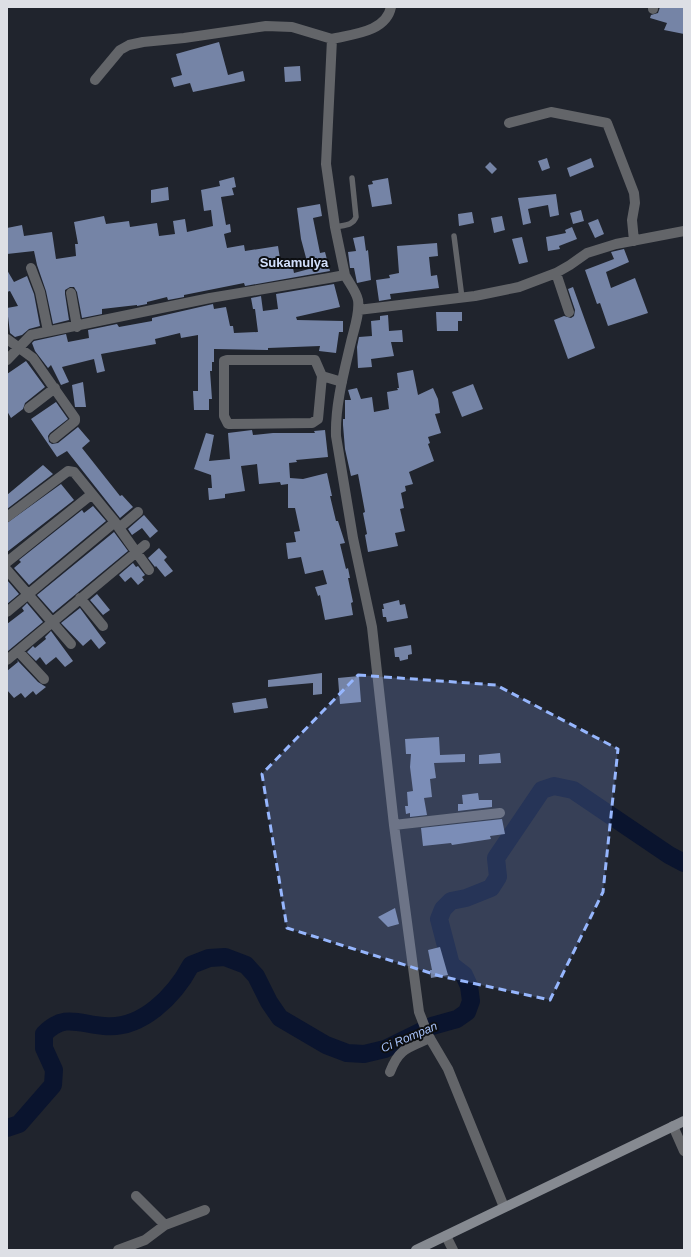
<svg xmlns="http://www.w3.org/2000/svg" width="691" height="1257" viewBox="0 0 691 1257" font-family="Arial,sans-serif">
<style>
.lines{fill:none;stroke-linecap:round;stroke-linejoin:round}
.river{stroke:#0a142e;stroke-width:18}
.building{fill:#7584a6}
.lane{stroke:#636569;stroke-width:5.5}
.street{stroke:#636569;stroke-width:10}
.secondary{stroke:#868a91;stroke-width:10}
.marked{fill:#96b6fd;fill-opacity:0.2;stroke:#96b6fd;stroke-width:3;stroke-dasharray:8 5;stroke-linejoin:round}
.labels{text-anchor:middle;dominant-baseline:central;stroke-width:4;stroke-linejoin:round;paint-order:stroke}
.water-label{font-size:12px;font-style:italic;fill:#a6c0f7;stroke:#0c0e11}
.quarter-label{font-size:13px;font-weight:bold;fill:#d3e0fc;stroke:#0c0e11}
</style>
<rect width="100%" height="100%" fill="#20242d"/>
<g class="lines">
<path class="river" d="M7,1128l12,-4 34,-39 1,-15 -10,-22v-14c20,-21 35,-10 60,-8 38,4 71,-31 87,-61l18,-7 16,-1 21,8 10,11 13,26 11,16 46,27 21,8 17,1 21,-5 47,-23 25,-7 10,-7 4,-11 -2,-15 -5,-11 -13,-10 -12,-46 4,-10 8,-8 15,-3 25,-10 7,-11 -2,-19 46,-68 12,-4 19,4 96,65 15,8"/>
</g>
<path class="building" d="M660,7h24v27l-20,-4 3,-7 -17,-5 1,-3 7,-2z
M219,42l9,33 15,-4 2,10 -52,11 -3,-9 -16,4 -3,-9 11,-3 -6,-21z
M300,66l1,15 -16,1 -1,-15z
M547,158l3,10 -8,3 -4,-10z
M591,158l3,9 -24,10 -3,-9z
M490,162l7,7 -5,5 -7,-7z
M234,177l2,10 -4,1 2,7 -13,2 5,28 4,-1 1,8 -7,2 3,14 17,-3 1,6 33,-5 3,19 11,-2 2,10 15,-4 -8,-30 -4,-31 23,-4 2,12 -9,2 7,35 5,-1 5,19 -85,15 -1,-3 -60,12v2l-16,3 -1,-3 -20,5v2l-10,2v-1l-35,4v5l-20,4 -5,-26 -3,-5h-4l-5,3v4l4,26 -16,4 -7,-33 -9,-26 -3,-14 -27,3v-26l15,-3 2,11 28,-4 4,27 20,-3 -1,-12h3l-4,-22 30,-6 2,8 23,-3 1,6 27,-4 2,13 16,-2 -2,-13 12,-2 2,13 26,-6 -2,-16 -7,1 -3,-21 19,-4 -1,-5z
M388,178l4,26 -20,3 -4,-22 5,-1 -1,-3z
M168,187l1,13 -18,3v-13z
M556,194l3,21 -9,2 -2,-12 -16,3 -4,1 3,14 -8,2 -5,-27z
M581,210l3,11 -11,3 -3,-11z
M472,212l2,11 -15,3 -1,-12z
M502,216l3,14 -11,3 -3,-15z
M598,219l6,15 -9,4 -7,-15z
M572,227l5,12 -18,7 1,3 -12,2 -2,-14 20,-4 -1,-3z
M364,236l2,15 2,-1 3,30 -14,3 -3,-15h-4l-2,-16 8,-1 -3,-13z
M522,237l6,25 -9,2 -7,-25z
M437,243l1,13 -9,1 2,19 6,-1 2,13 -49,6 1,5 -12,2 -3,-21 14,-2 -1,-3 10,-2 -2,-27z
M624,249l5,13 -23,10 5,16 24,-10 13,35 -40,13 -8,-23 -3,1 -12,-34 29,-11 -3,-7z
M7,270l7,12 13,-6 7,18 6,32 -11,3 -7,6 -7,2 -5,-4 -3,-25 11,-2 -8,-15 -3,1z
M334,284l6,23 -44,10 1,3 46,1v11h-4l-3,21 -17,-2 1,-5 -52,2v2l-54,-1v13h-2v9h-2l2,28h-3v11h-15l-1,-19h5v-56l-17,3 -1,-5 -25,6 1,5 -55,10 4,17 -8,2 -3,-14 -32,8 7,15 -8,3 -10,-20 -3,3 -13,-17 -3,-8 2,-2 32,-7 2,8 21,-4 -1,-8 29,-6 2,3 33,-6v-3l61,-14 1,5 12,-2 4,19h3l1,7 24,-1 -3,-23h-2l-2,-11 10,-2 2,15 15,-2 -2,-15z
M573,287l22,61 -27,11 -14,-39 10,-4 7,2 3,-2 1,-6 -7,-21z
M436,312h26v9h-4v10h-21z
M388,315l1,16 13,-1 1,12h-12l3,14 -23,3 1,8 -14,1 -1,-21 2,-10 13,-1 -1,-15 9,-1v-4z
M26,361l19,26 -20,16 -2,6 -12,9 -4,-7v-37z
M413,370l5,25 15,-7 5,11 2,14 -5,1 6,19 -13,4 2,6 -2,1 6,17 -25,11 4,12 -8,2 1,5 -5,2 3,15 -4,1 5,22 -10,2 3,13 -30,6 -3,-17 2,-1 -4,-21 2,-1 -7,-38 -7,2 -6,-27 -2,-24v-6h2v-19h6l-3,-10 9,-2 4,11 11,-2 2,15 15,-3 -2,-17 11,-2 -1,-2h2l-2,-15z
M83,382l3,25h-11l-3,-22z
M473,384l10,25 -21,8 -10,-25z
M56,402l12,17 -18,14 -2,3 1,6 3,2 6,-1 20,-16 12,14 -8,7 38,48 2,-1 11,12 -13,11 -53,-67 -10,6 -26,-38z
M252,430l1,5 20,-2h42l-1,-2 11,-1 3,27 -32,3 1,2 -8,1 1,15 13,1 24,-6 5,23h-2l6,25h2l7,22 -5,1 6,25 2,-1 2,10h-2l5,24 -2,1 2,12 -28,5 -5,-25 -2,1 -3,-9 12,-3 -4,-14 -18,4 -4,-17 -13,2 -2,-16 10,-1 -2,-10 6,-1 -5,-23h-7v-24l-7,1 -1,-3 -21,2 -2,-20 -16,2 4,25 -20,3v4l-16,2 -1,-12h4l-1,-13 -17,-6 12,-36 8,2 -5,26 21,-2 -2,-26z
M43,465l10,9 -46,35v-14z
M61,484l13,16 -67,52v-29z
M93,506l13,15 -77,64 -15,-17 7,-6 -2,-2 63,-50 2,3z
M144,515l14,16 -8,7 -8,-10 -10,7 -4,-6z
M114,532l14,19 -75,62 -16,-18z
M159,548l8,9 -3,3 9,11 -8,6 -9,-11 -1,1 -7,-9z
M133,563l3,4 2,-1 7,9 -3,2 2,3 -6,5 -7,-8 -6,5 -6,-7z
M7,580l12,14 -12,10z
M97,594l13,16 -7,5 -13,-15z
M399,600l1,5 5,-1 3,14 -21,4 -1,-5h-3l-1,-8h2l-1,-5z
M27,603l16,19 -35,29 -1,-27 17,-13 -2,-3z
M80,608l26,35 -7,6 -8,-10 -8,7 -22,-23z
M51,631l22,30 -8,6 -9,-10 -10,8 -6,-8 -4,4 -9,-9 6,-6 2,2 11,-9 -1,-2z
M411,645l1,9 -4,1v4l-8,2 -1,-4h-4l-1,-9z
M17,660l21,22 8,5 -10,8 -3,-4 -8,7 -4,-5 -7,5 -7,-8v-19l11,-9z
M322,673v21l-9,1v-12l-45,4v-7z
M359,676l2,26 -21,2 -2,-26z
M266,698l2,10 -34,5 -2,-10z
M439,737l1,18 25,-1v8l-31,1 2,15 -6,1 2,18 -8,1 3,17 -17,2v-4l-4,1 -1,-8h3l-1,-14 6,-1 -3,-24 1,-13h-5l-1,-15z
M500,753l1,10 -22,1v-9z
M478,793l1,7h13v7l-34,4v-7h5l-1,-9z
M502,819l3,15 -15,2 1,3 -39,6 -1,-2 -28,3 -2,-18z
M395,908l4,16 -11,3 -10,-10z
M440,947l8,28 -17,3 -1,-8h2l-4,-20z"/>
<g class="lines">
<path class="lane" d="M335,227c8,-2 18,-1 21,-10l-4,-39
M454,236l8,62"/>
<path class="street" d="M653,9v-2
M95,80l25,-30 9,-5 14,-3 41,-4 82,-12 26,1 40,12
M509,123l42,-11 56,11 27,70 1,10 -3,17 2,21
M31,268l9,24 8,39
M556,273l13,39
M345,275l-10,-48 -9,-63 6,-125c21,-5 54,-7 59,-32
M71,293l6,34
M358,310l117,-14 44,-9 37,-14 14,-8 17,-12 29,-9 68,-13
M7,339l26,19 42,60v3l-21,17
M7,360l24,-25 179,-37 119,-20 16,-3c4,8 11,16 13,25 2,13 -4,29 -7,42 -7,30 -16,63 -15,94l17,102 19,89 22,198 25,187 9,23 20,34 56,138
M227,360h88l7,16 -4,43 -6,4 -84,1 -4,-8v-55z
M322,376l20,6
M29,408l26,-20
M92,494l23,28
M7,517l61,-46 6,1 18,22 -85,68
M119,528l30,42
M7,570l64,74
M80,598l23,28
M7,612l108,-90 4,6 19,-16
M18,651l26,28
M7,660l138,-115
M394,825l106,-12
M390,1072c9,-24 18,-24 40,-34
M673,1126l11,25
M136,1196l29,29
M446,1236l7,14
M118,1250l27,-10 20,-15 40,-15"/>
<path class="secondary" d="M416,1250l268,-129"/>
</g>
<path class="marked" d="M358,675l138,10 122,64 -15,143 -53,108 -110,-24 -153,-48 -25,-154z"/>
<g class="labels">
<g class="water-label">
<text transform="translate(409 1037) rotate(-23)">Ci Rompan</text>
</g>
<g class="quarter-label">
<text x="294" y="262">Sukamulya</text>
</g>
</g>
<rect width="691" height="1257" fill="none" stroke="#dddfe5" stroke-width="16"/>
</svg>
